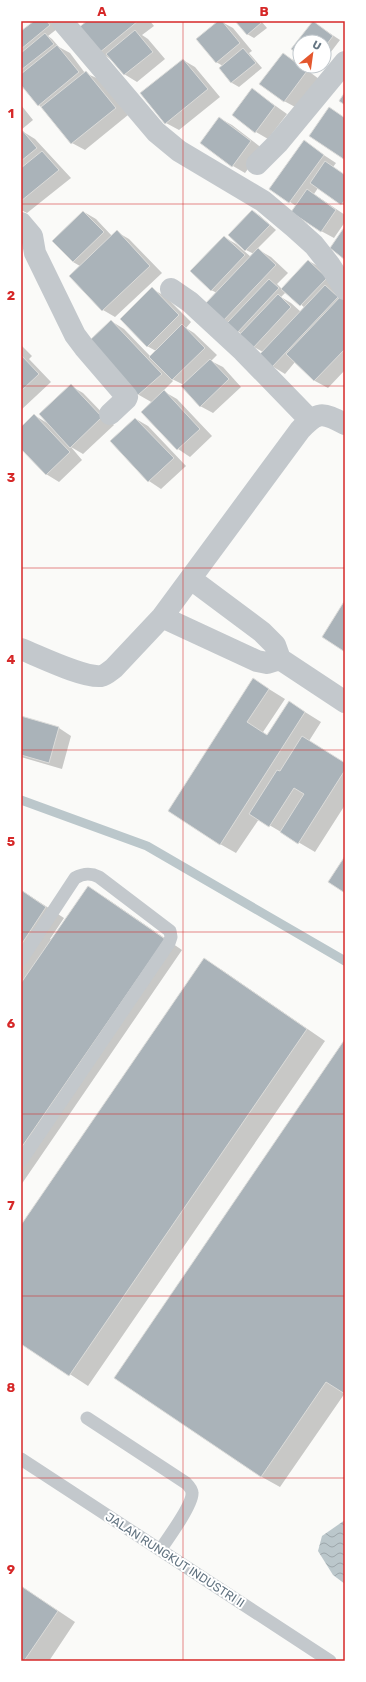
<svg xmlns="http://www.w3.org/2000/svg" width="366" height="1682" viewBox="0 0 366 1682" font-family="Rubik,sans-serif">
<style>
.water{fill:url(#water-waves)}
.shadow{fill:#0003;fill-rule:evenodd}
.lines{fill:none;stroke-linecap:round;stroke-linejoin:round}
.stream{stroke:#bbc7cb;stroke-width:9}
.building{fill:#aab3b9;stroke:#dcdcda}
.service{stroke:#c3c8cc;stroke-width:13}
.minor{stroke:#c3c8cc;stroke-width:22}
.grid{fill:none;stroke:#d62828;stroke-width:1;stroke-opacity:0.55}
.labels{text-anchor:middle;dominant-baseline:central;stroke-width:4;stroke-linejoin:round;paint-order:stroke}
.street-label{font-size:12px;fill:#657683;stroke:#fff}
.neatline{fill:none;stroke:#d62828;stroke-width:1.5}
.grid-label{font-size:13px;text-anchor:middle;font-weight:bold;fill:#d62828}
</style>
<defs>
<pattern id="water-waves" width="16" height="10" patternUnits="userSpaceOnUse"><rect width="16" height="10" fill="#bbc7cb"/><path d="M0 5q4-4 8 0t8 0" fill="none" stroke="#9ca6aa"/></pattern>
</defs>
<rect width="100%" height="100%" fill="#fafaf8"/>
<path class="water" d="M345,1520v64l-12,-9 -15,-24 4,-15z"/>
<path class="shadow" d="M35,21h15l7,8 -9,7 4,3 7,8 11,6 15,20 14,6 29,36 -43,35 -13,-7 -51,-59v-51z
M89,21h61l4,5 -12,9 6,4 17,20 -28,23 -13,-8 -12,-14 -13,-8z
M220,21l13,7 19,23 -3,2 13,15 -23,19 -7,-4 -12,-15 3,-2 -7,-4z
M236,21h25l6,7 -13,10 -7,-4z
M313,22l27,18 -16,21v-19h-24v12l-7,-5z
M283,54l12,7 24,18 -22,29 -13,-7z
M183,60l12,7 25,30 -41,33 -13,-7z
M252,89l35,25 -19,25 -12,-7z
M21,105l12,15 -12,10z
M219,118l13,7 31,24 -18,24 -12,-7z
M22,131l13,8 36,39 -44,35 -6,-3v-78z
M304,142l32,21 -3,4 12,8v31l-27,-18 -4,6 31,21v7l-11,16 -13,-7 -25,-25 -25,-17z
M253,211l6,4 17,15 -19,19 14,8 17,16 -11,11 5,5 27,-28 12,7 24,31v71l-17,18 -13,-7 -20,-19 -10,12 -13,-8 -9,-14 -9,-5 -12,-13 -19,-13 -6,-28 -6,-3 13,-53 12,7 15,13 3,-3 -8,-4zM286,292l19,16 -4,4 -10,-9 -10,-6z
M84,212l12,7 16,17 5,-4 12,7 33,34 -47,44 -12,-7 -23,-44 -7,-4z
M152,289l13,7 26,26 -5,6 8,5 23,22 -6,6 12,6 18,20 -28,26 -13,-7 -16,-21 -14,-7 3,3 -10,10 14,8 35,37 -22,21 -12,-8 -25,-46 -14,-8 -50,-53 22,-21 13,8 27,28 5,-6 -9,-5z
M21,345l11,11 -3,3 22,23 -30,28z
M71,386l12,7 31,32 -31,29 -12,-7 11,13 -23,22 -13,-8 -25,-27v-19l13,-13 13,8z
M136,419l12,7 38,40 -25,23 -12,-8 -38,-40z
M253,679l32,20 -22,33 5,4 21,-34 32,20 -12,19 36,23v41l-30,47 -56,-33 -23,34 -16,-9z
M21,717l38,11 12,8 -9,33 -41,-12z
M88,887l18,11 76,52 -161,235v-295l43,28 -14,21 2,1z
M204,960l18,10 103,71 -237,345 -67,-44v-115z
M345,1041v352l-65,94 -18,-10 -147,-100z
M21,1586l54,36 -26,39h-28z"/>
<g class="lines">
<path class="stream" d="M21,800l126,46 198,115"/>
</g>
<path class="building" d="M34,21h13l3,4 -29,24v-18z
M87,21h51l-39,32 -21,-25z
M218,21h4l18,22 -24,20 -20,-24z
M235,21h24l2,2 -14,12z
M313,21l20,15 -9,12v-6h-24v13l-9,-6z
M135,30l18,22 -29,23 -18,-21z
M45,33l9,11 -33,26v-17z
M57,45l22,27 -41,34 -17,-21v-11z
M243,48l13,15 -25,20 -12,-15z
M283,53l24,18 -23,31 -25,-18z
M183,59l25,30 -43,35 -25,-31z
M86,71l30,37 -45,36 -30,-37z
M252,88l23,18 -20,27 -23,-18z
M345,92v13l-6,-4z
M329,107l16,11v42l-36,-24z
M219,117l32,24 -19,26 -32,-24z
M22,130l15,18 -16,13v-30z
M304,140l20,15 -35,48 -20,-14z
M42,151l17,19 -38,31v-33z
M325,161l20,14v25l-4,5 -31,-22z
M307,189l29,21 -15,22 -30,-20z
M252,210l18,15 -25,26 -17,-16z
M83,211l21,21 -31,30 -21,-21z
M345,226v34l-15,-12z
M117,230l33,36 -48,45 -33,-35z
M224,236l21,19 -34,36 -21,-20z
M258,248l18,17 -54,57 -18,-17z
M308,260l19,18 -27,28 -19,-17z
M269,279l10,9 -42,45 -10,-10z
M325,285l13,12 -66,70 -13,-12z
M152,287l27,28 -32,32 -27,-28z
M278,294l13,13 -38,41 -14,-13z
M341,296l4,3v50l-31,32 -28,-27z
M111,320l51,54 -24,21 -50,-53z
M182,324l23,24 -33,32 -23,-23z
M21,355l18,19 -18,17z
M210,359l19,20 -29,28 -19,-21z
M71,384l31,33 -32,31 -31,-34z
M164,390l36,39 -23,21 -36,-38z
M34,414l36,38 -24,23 -25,-26v-22z
M135,418l39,40 -26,24 -38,-41z
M345,600v52l-23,-15z
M253,678l16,11 -22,33 20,13 22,-34 16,11 -85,133 -52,-34z
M21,716l38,11 -10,36 -28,-8z
M302,736l43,27v7l-47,74 -18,-12 24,-38 -10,-6 -25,39 -20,-13 28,-44 3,1z
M345,856v37l-17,-11z
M88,886l77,53 -144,209v-165z
M21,890l25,17 -25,38z
M204,958l103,71 -238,347 -48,-32v-119z
M345,1039v355l-19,-12 -65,95 -147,-99z
M21,1586l37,25 -34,50h-3z"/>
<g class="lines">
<path class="service" d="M21,960l54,-82c9,-5 16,-5 24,-1l71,54 1,6 -2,6 -148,218
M87,1418l99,65c3,3 6,6 6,10 1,11 -25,47 -32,57
M21,1459l309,202"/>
<path class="minor" d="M62,21l94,111 23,19 84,50 31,26 20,18 15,19 16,25
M257,164l21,-21 67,-81
M21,223l11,13 3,17 40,82 9,12 43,50 -1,2 -16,15
M171,289l19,13 53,49 67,69
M191,579l71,53 13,13 5,14 65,43
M162,617l95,44 10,2 13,-4
M21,649c18,7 62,29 80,27 5,-1 9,-5 13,-8l48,-51 138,-187c18,-19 22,-18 45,-6"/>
</g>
<path class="grid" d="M183,21v1640M21,204h324M21,386h324M21,568h324M21,750h324M21,932h324M21,1114h324M21,1296h324M21,1478h324"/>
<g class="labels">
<g class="street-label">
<text transform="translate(175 1560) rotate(33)">JALAN RUNGKUT INDUSTRI II</text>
</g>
</g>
<rect width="366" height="1682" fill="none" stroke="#ffffff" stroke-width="44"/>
<g transform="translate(312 54) rotate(29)"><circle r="19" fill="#ffffff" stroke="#c1c8cd"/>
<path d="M0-3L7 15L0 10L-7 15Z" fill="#e4572e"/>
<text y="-6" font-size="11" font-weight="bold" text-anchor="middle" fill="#657683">U</text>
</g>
<rect x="22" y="22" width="322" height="1638" class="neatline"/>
<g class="grid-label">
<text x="102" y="16">A</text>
<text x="264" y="16">B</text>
<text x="11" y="118">1</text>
<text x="11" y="300">2</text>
<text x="11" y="482">3</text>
<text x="11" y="664">4</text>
<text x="11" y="846">5</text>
<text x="11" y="1028">6</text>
<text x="11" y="1210">7</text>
<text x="11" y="1392">8</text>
<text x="11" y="1574">9</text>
</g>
</svg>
